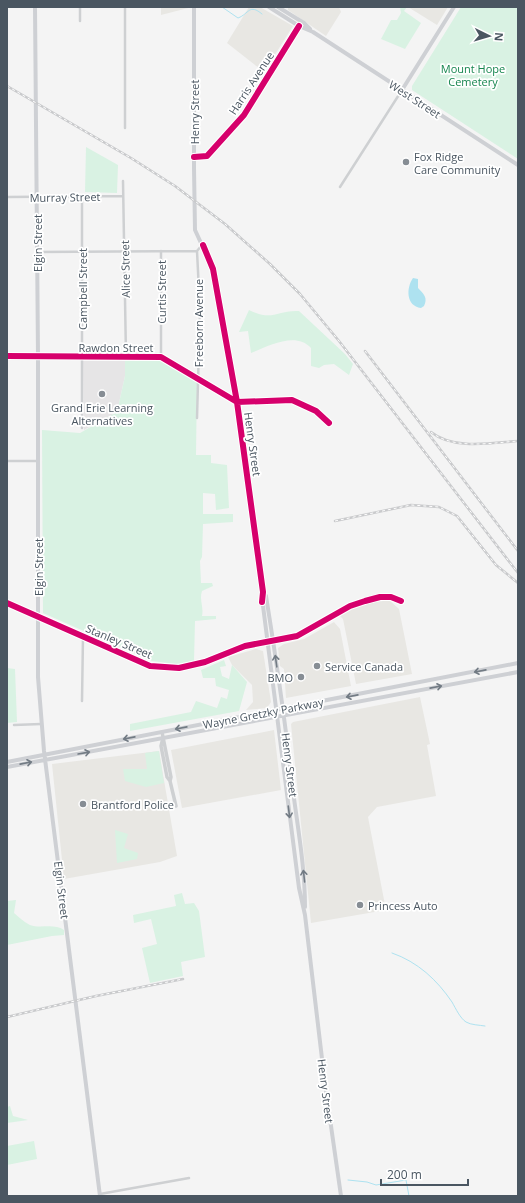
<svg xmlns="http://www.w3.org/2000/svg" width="525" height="1203" viewBox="0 0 525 1203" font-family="'Open Sans',sans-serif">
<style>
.commercial{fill:#e8e7e3}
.education{fill:#e6e5e6}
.green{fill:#d9f2e3}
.water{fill:#aee2f0}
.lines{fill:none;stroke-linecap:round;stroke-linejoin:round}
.stream{stroke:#aee2f0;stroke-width:1}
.minor{stroke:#ced0d2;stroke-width:2.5}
.tertiary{stroke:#ced0d2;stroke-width:3.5}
.secondary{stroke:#ced0d4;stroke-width:4}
.rail-casing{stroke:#c9cacc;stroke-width:2.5}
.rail{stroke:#fff;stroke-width:1;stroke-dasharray:3;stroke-linecap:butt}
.cycleway-casing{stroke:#fff;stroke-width:8}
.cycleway{stroke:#d6006c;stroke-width:6}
.oneway{stroke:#727b84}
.poi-dot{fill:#868d94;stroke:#fff;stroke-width:1.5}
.labels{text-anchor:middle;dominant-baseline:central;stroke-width:3.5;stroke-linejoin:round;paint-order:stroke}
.park-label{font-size:11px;fill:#17864f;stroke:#fff}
.street-label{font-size:11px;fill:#4a5661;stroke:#fff}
.poi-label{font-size:11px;fill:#4a5661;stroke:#fff;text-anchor:start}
</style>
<rect width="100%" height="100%" fill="#f4f4f4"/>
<path class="commercial" d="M161,7h31l-31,8z
M249,7h11l33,19 -29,46 -37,-29z
M339,7l2,5 -15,24 -38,-26v-2z
M408,7h40l-11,18z
M389,600l10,9 13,65 -56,10 -13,-65 -3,-3 4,-5 15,-6z
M334,622l6,7 11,57 -65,12 -2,-29 -4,-3 -2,-18 6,-4 20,-5z
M256,649l7,2 8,51 -4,6 -21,2 7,-8 -1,-17 -20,-20 -4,-8z
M420,697l10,47 -3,1 9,51 -59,11 -9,10 18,93 -75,13 -20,-199 2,-2z
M274,730l7,60 -99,18 -11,-58z
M159,751l18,105 -17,6 -96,17 -12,-115z"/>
<path class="education" d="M83,361h42v15l-8,36 -33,18z"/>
<path class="green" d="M400,7h7l-3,4 17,12 -16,26 -24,-10 10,-19h6l4,-7z
M461,7h57v152l-106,-69v-4z
M86,147l32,18 -1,28 -32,-1z
M249,310c25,12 26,0 50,1l46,43 8,10 -4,11 -15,-11 -10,1 -5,3 -8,-2v-18c-15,-17 -43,-2 -60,5l-3,-22 -9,1z
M125,361h38l34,21 -1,73h15v8l16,2 2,43 -13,2 -1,-16 -12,-1v21h30v8l-30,2 -1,33 -2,4 1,22h11l1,3 -11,5c-3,9 2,16 0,25h14v3l-21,2 -1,40 -18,3 -24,-3 -109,-48 -1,-183 38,3 37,-21 8,-36z
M224,660l2,6 -6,1 2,9 7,3 3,-14 15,17 -8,29 -109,20v-7l61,-12 5,-11 21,7 4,-11 6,2 2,-9 -13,-4 -1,-8h-12l-2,-8z
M7,668l8,1 2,53 -10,1z
M159,751l5,32 -18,4 -21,-6 -2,-12h24l-2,-16z
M115,830l13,4 -4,14 14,5 -1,6 -20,4z
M182,893l3,11 9,-1 5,8 6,46 -24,5 2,14 -33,7 -8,-35 15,-4 -6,-25 -17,4 -1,-8 43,-9 -2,-11z
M16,900l-2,13c5,4 10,9 16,12 10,4 24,-2 34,5v5l-12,1 -45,9v-44z
M10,1106l3,10 15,4 -21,3v-16z
M34,1141l3,18 -30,6v-19z"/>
<path class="water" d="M413,278l5,1v9c6,6 10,10 6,18l-3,2c-15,-2 -15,-20 -8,-30z"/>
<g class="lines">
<path class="stream" d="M222,7l16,11c11,-4 11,-15 24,-4
M392,953c26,9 45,27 60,49 4,7 8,16 14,20 5,3 13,3 19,4
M348,1180l19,2 9,3 30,-5 3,16"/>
<path class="minor" d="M80,7v14
M125,128v-121
M194,157l13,-1 37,-41 55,-89
M123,181l3,176
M340,187l62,-97
M7,197l116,-1
M197,251l3,60 -3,107
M37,252l160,-1 5,-6
M7,356l154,1 76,45 55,-2 24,11 13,12
M161,357v-106
M82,428v-231
M7,461h31
M273,640c10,-1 21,-1 30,-6 31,-15 61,-46 98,-33
M82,701l1,-65
M14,725l27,-1
M100,1194l89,-16"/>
<path class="tertiary" d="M7,603l143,63 13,2 26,-1 16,-5 34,-14 31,-7
M162,732l9,45 -1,4
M163,738l-2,8 6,31 3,4 6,25"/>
<path class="secondary" d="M35,7l3,349v321l6,74 56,445
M194,7v161l1,62 18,39 24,133 26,190 -1,6 37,290 6,27 20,169 16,112
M269,7l30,19 14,6 205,133
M278,7l26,16 6,6
M402,90l52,-83
M263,592l3,4c10,62 19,124 26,187 5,41 13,82 13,124
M7,762l511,-99
M7,767l511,-95"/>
<defs>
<path id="rail" d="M7,86l124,72 44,28 50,38 45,40 30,30 39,47 179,232
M365,351l153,200
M431,432c22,18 60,11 87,9
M335,521l76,-16 28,2 18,9 39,49 22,18
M7,1017l89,-21 87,-17"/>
</defs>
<use href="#rail" class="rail-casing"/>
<use href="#rail" class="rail"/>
<defs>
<path id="cycleway" d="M194,157l13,-1 37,-41 55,-89
M203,245l10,24 24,133 26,190 -1,10
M7,356l154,1 76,45
M237,402l55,-2 24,11 13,12
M7,603l143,63 29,2 26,-6 40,-16 52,-10 53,-30 15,-5 15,-4h11l10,4"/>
</defs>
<use href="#cycleway" class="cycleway-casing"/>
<use href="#cycleway" class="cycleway"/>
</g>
<defs><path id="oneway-shaft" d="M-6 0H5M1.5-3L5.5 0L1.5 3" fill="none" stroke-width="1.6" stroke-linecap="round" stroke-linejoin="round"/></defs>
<g class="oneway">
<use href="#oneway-shaft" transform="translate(276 661) rotate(-98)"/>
<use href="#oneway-shaft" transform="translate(480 671) rotate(169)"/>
<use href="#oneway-shaft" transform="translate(436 687) rotate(-11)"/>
<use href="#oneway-shaft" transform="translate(352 696) rotate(169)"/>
<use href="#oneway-shaft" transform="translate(181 728) rotate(169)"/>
<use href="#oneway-shaft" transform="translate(129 738) rotate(169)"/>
<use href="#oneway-shaft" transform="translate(84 753) rotate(-10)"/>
<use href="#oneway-shaft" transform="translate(26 763) rotate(-11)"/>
<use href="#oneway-shaft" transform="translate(289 812) rotate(83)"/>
<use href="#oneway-shaft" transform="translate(304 876) rotate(-96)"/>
</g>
<g class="poi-dot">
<circle cx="406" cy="162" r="4"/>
<circle cx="102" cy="394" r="4"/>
<circle cx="317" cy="666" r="4"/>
<circle cx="301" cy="677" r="4"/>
<circle cx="83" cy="804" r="4"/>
<circle cx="360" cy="905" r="4"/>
</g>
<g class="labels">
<g class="park-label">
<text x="473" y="68">Mount Hope<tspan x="473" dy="13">Cemetery</tspan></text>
</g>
<g class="street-label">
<text transform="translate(251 83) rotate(-57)">Harris Avenue</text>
<text transform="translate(415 99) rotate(33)">West Street</text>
<text transform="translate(194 112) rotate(-90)">Henry Street</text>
<text transform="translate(65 197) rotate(-1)">Murray Street</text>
<text transform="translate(37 243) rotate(-90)">Elgin Street</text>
<text transform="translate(125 269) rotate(-91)">Alice Street</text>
<text transform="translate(82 289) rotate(-90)">Campbell Street</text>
<text transform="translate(161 292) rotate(-90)">Curtis Street</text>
<text transform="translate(198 323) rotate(-90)">Freeborn Avenue</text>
<text x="116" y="347">Rawdon Street</text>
<text transform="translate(253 444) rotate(82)">Henry Street</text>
<text transform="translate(38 567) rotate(-90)">Elgin Street</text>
<text transform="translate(119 641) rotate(23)">Stanley Street</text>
<text transform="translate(263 713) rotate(-11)">Wayne Gretzky Parkway</text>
<text transform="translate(290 765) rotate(83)">Henry Street</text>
<text transform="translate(62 890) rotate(83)">Elgin Street</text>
<text transform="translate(326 1091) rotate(83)">Henry Street</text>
</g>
<g class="poi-label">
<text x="414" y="156">Fox Ridge<tspan x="414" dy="13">Care Community</tspan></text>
<text x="102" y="407" text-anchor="middle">Grand Erie Learning<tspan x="102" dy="13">Alternatives</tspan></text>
<text x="325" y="666">Service Canada</text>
<text x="293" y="677" text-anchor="end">BMO</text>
<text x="91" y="804">Brantford Police</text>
<text x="368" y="905">Princess Auto</text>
</g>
</g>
<rect width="525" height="1203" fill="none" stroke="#4a5661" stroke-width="16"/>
<g transform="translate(489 36) rotate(95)" stroke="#ffffff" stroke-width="3" paint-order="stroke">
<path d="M0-3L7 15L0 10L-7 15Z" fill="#4a5661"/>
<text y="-6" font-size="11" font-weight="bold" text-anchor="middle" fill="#4a5661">N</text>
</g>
<path d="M381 1179v6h87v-6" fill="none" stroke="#4a5661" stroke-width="2"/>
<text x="387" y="1179" font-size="12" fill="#4a5661" stroke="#ffffff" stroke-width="3" paint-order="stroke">200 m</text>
</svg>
